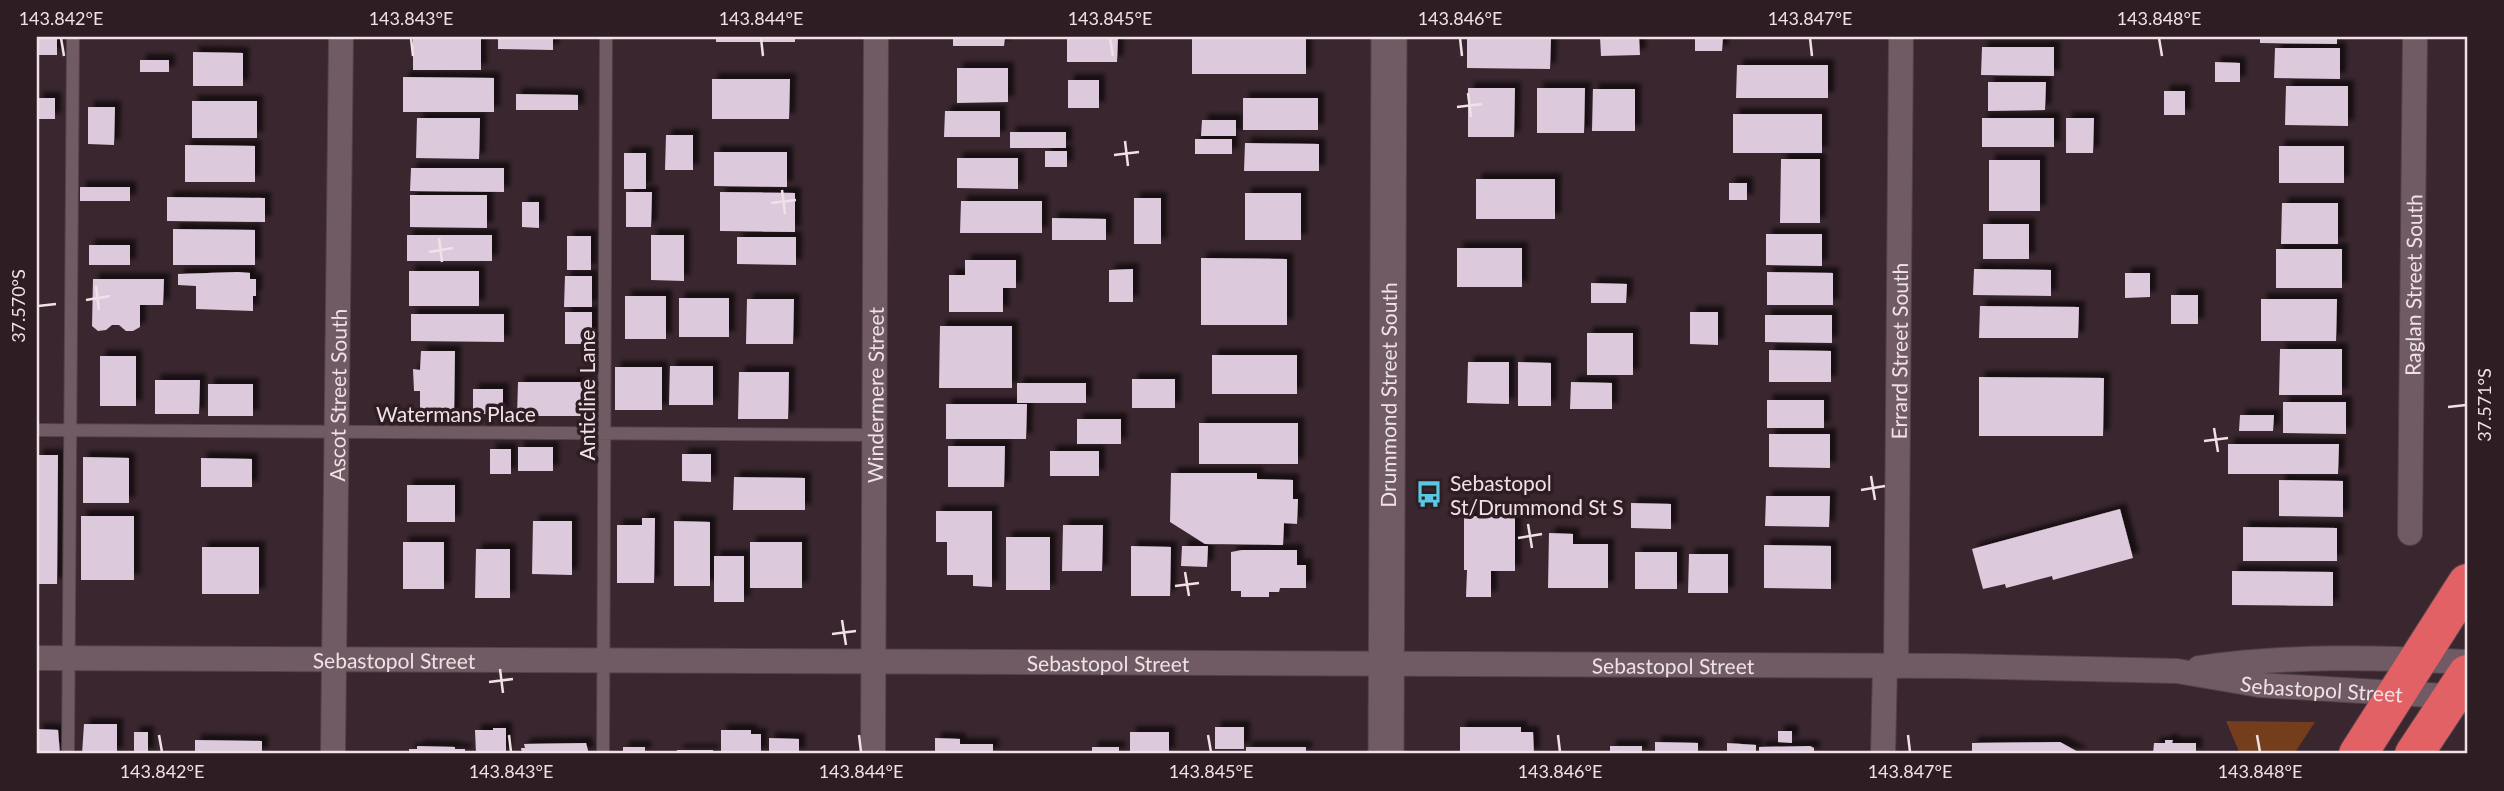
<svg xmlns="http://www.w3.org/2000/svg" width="2504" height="791" viewBox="0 0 2504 791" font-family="Lato,sans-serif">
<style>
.green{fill:#743d1c}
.building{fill:#dccadc;filter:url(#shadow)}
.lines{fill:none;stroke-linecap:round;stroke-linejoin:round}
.lane-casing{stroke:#524248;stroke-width:14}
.street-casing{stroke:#524248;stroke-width:26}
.secondary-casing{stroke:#524248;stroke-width:37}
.highway-casing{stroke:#524248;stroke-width:40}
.lane{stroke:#705a63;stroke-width:12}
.street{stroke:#705a63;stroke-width:24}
.secondary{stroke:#705a63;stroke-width:35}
.highway{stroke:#e16164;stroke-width:38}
.ticks{fill:none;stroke:#efe2e6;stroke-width:2.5}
.labels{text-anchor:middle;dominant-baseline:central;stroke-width:7;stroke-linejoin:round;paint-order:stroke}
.street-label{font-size:21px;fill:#efe2e6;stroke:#2f1d24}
.poi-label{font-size:21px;fill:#efe2e6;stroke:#2f1d24;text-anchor:start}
.neatline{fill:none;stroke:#efe2e6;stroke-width:2.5}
.ticks-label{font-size:18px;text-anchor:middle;fill:#efe2e6}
</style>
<defs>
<filter id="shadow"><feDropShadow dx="6" dy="-6" stdDeviation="2" flood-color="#0009"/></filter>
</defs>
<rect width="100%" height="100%" fill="#39262e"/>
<path class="green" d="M2226,721l89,1 -21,32h-54z"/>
<path class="building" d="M37,37h20v18h-20z
M413,37h68v33h-68z
M498,37h55v13l-55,-1z
M716,37h79v5h-79z
M953,37h52l-1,9h-51z
M1067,37h51l-1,25h-50z
M1192,37h114v37h-114z
M1467,37h84l-1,32 -83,-1z
M1600,37h39l1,18 -39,1z
M1695,37h28l-1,14h-27z
M1984,37h66v2h-66z
M2260,37h77v7l-77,-1z
M1982,47h72v29l-73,-1z
M2275,48h65v31l-66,-1z
M193,52l50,1v33h-50z
M140,60h29v12h-29z
M2215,62l25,1v19h-25z
M1737,65h91v33h-92z
M957,68h51v34l-51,1z
M403,77l91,1v34h-91z
M712,79h78l-1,40h-77z
M1068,80h31v28h-31z
M1988,82h58l-1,28 -57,1z
M2286,86h62v40l-63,-1z
M1468,88h47l-1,49h-46z
M1537,88h48l-1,45h-47z
M1593,89h42v42h-43z
M2164,91h21v24h-21z
M516,94l62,1v15h-62z
M37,98h18v21h-18z
M1243,98h75v32h-75z
M192,101h65v37h-65z
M88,107h27l-1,38 -26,-1z
M945,111h55v26h-56z
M1733,114h89v39h-89z
M417,118h63l-1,41 -63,-1z
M1982,118h72v29h-72z
M2066,118h28l-1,35h-27z
M1202,120h34v16h-35z
M1010,132h56v16h-56z
M666,135h27v35h-28z
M1195,139h37v15h-37z
M1245,143l74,1v27h-75z
M185,145l70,1v36h-70z
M2279,146h65v37h-65z
M1045,151h22v16h-22z
M714,152h73v35l-73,-1z
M624,153h22v36h-22z
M957,158h61v31l-61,-1z
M1781,159h39v64h-40z
M1989,160h51v51h-51z
M411,168h93v24l-94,-1z
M1476,179h79v40h-79z
M1729,183h18v17h-18z
M80,187h50v14h-50z
M626,192h26l-1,35h-25z
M720,192l75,1v39l-75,-1z
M1245,193h56v47h-56z
M410,195h77v33l-77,-1z
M167,197l98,1v24l-98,-1z
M1134,198h27v46h-27z
M961,201h81v32h-82z
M522,202h17v26l-17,-1z
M2282,203h56v41h-57z
M1052,218l54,1v21h-54z
M1983,224h46v35h-46z
M173,229l82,1v35h-82z
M1766,234h56v32l-56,-1z
M407,235h85v26h-85z
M651,235h33v46l-33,-1z
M567,236h24v34h-24z
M737,237h59v28l-59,-1z
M89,245h41v20h-41z
M1457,248h65v39h-65z
M2276,249h66v39h-66z
M1201,258l86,1v66h-86z
M965,260h51v28h-13v24h-54v-37h16z
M1133,269v33h-24v-32z
M1974,269l77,1v26l-78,-1z
M409,271h70v35h-70z
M238,272l12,1v6h6v17h-3v15l-57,-2v-23l-18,-1v-11z
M1767,272l66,1v32h-66z
M2125,273h25v24l-25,1z
M565,276h27v31h-28z
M93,279h71l-1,26h-23v22l-7,4h-7l-7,-6h-7l-6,5 -8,1 -6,-5z
M1591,283l36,1 -1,19h-35z
M2171,295h27v29h-27z
M625,296h41v43h-41z
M679,298h50v39h-50z
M747,299h47l-1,45h-47z
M2261,299h76l-1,42h-75z
M1980,306l99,1 -1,31h-99z
M565,312h27v32h-27z
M1690,312h28v33l-28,-1z
M411,314h93v28l-93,-1z
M1765,315h67v28l-67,-1z
M940,326h72v62h-73z
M1587,333h46v42h-46z
M2280,349h62v46h-63z
M1769,350l62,1v31h-62z
M421,351h34l-1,66h-34v-26h-6l-1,-22 7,1z
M1212,355h85v39h-85z
M100,356h36v50h-36z
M1468,362h41v42l-42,-1z
M1518,362l33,1v43h-33z
M670,366h43v39h-44z
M615,367h47v43h-47z
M739,372h50l-1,47h-50z
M1979,377l125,1 -1,58h-124z
M1132,379h43v29h-43z
M155,380h45l-1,34h-44z
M518,382h71v34h-72z
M1571,382l41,1v26h-42z
M1017,383h69v20h-69z
M208,384h45v32h-45z
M473,389h30v25h-30z
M1767,400h57v28h-57z
M2283,402h63v32l-63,-1z
M946,404h81l-1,35h-80z
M2240,415h34l-1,16h-34z
M1077,419h44v25h-44z
M1199,423h99v41h-99z
M1769,434h61v34l-61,-1z
M2228,444h111l-1,30h-110z
M948,446h57l-1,41h-56z
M518,447h35v24h-35z
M490,449h21v25h-21z
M1050,451h49v25h-49z
M682,454h29v28l-29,-1z
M37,455h21l-1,129h-20z
M83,457l46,1v45h-46z
M201,458l51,1v28h-51z
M1171,473h86v6l36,1v19h5l-1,25 -13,-1 -1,22 -78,-1 -35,-22z
M734,477l71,1v32h-72z
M2279,480l64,1v36l-64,-1z
M407,485h48v37h-48z
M1766,496h64l-1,31 -64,-1z
M1631,503l40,1v25l-40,-1z
M2120,509l13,49 -80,22 -1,-4 -46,12 -1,-4 -22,5 -11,-40z
M936,511h56v76l-19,-1v-11h-26v-33h-11z
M81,516h53v64h-53z
M1464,516l51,1v54h-24v26h-25l1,-27h-3z
M642,518h13l-1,65h-37v-58h25z
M533,521h39v54l-40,-1z
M674,521l36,1v64h-36z
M1063,525h40l-1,46h-40z
M2243,527l94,1v33h-94z
M1549,533l24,1v10h35v44h-60z
M1006,537h44v53h-44z
M403,542h41v47h-41z
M750,542h52v46h-52z
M1764,545l67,1v43l-67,-1z
M1131,546l40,1 -1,49h-39z
M1182,546h26l-1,21 -26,-1z
M202,547h57v47h-57z
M476,549h34v49h-35z
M1242,550h55v15h9v23h-26l-1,4h-10v5h-28v-6h-10v-39z
M1635,552h42v37h-42z
M1689,554h39v39h-40z
M714,556h30v46h-30z
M2232,571l101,1v34l-101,-1z
M84,724h33v30h-35z
M1215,727h29v22h-29z
M1460,727h61v5h12l1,22h-74z
M493,728h13v25l-30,1 -1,-24h18z
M37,729l21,1 2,24h-23z
M721,730h30v4h10v20h-40z
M1778,731h14v12l-14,-1z
M134,732h14v22h-14z
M1130,732h39v22h-39z
M769,738l30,1v15h-30z
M935,738l25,1v5h33v10h-58z
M195,740l67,1v13h-67z
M2165,740h8l-1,3h24v11h-43l1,-11h11z
M1655,742l43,1v11h-43z
M2060,742l22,12h-110v-11z
M586,743l3,11h-67l-1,-6h4l-1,-4z
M1727,743l29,2v9h-29z
M417,746l38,1v2h10v5h-56v-5h8z
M1610,746h32v8h-32z
M1810,746l4,2v6h-55v-7z
M623,747h22v7h-22z
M1092,747h27v7h-27z
M1246,747h60v7h-60z
M677,750h36v4h-36z"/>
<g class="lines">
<defs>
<path id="lane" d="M37,430l838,5
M68,754l5,-717
M603,754l3,-717"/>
<g id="street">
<path id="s1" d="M2410,533l5,-496"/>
<path id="s2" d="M37,658l1919,8 221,5 82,14 204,12"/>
<path id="s3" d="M1896,666l5,-629"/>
<path d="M2199,668c90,-13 178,-11 268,-6"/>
<path id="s4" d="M333,754l8,-717"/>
<path id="s5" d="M873,754l3,-717"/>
<path d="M1883,754l2,-88"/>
</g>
<g id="secondary">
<path id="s6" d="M1386,754l3,-717"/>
</g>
<path id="highway" d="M2358,754l109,-171
M2414,754l53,-80"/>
</defs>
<use href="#lane" class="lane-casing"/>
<use href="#street" class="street-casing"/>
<use href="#secondary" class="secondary-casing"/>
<use href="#highway" class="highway-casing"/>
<use href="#lane" class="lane"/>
<use href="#street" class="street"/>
<use href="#secondary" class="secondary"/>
<use href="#highway" class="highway"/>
</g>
<path class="ticks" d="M61,38l3,18M411,38l2,18M761,38l2,18M1110,38l3,18M1460,38l2,18M1810,38l2,18M2159,38l3,18M1468,93l3,24M1457,107l25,-3M1125,141l3,25M1114,155l25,-3M782,190l3,24M771,203l25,-3M439,238l3,24M429,252l24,-4M96,286l3,24M86,300l24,-4M38,306l18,-2M2448,407l18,-2M2214,428l4,24M2204,441l24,-3M1871,476l4,24M1861,490l24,-4M1528,524l4,24M1518,538l24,-4M1185,572l4,24M1175,586l24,-3M842,620l4,25M832,634l24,-3M500,669l3,24M489,682l24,-3M159,735l3,17M509,735l2,17M859,735l2,17M1208,735l3,17M1558,735l2,17M1908,735l2,17M2257,735l3,17"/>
<defs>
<symbol id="bus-bare" viewBox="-9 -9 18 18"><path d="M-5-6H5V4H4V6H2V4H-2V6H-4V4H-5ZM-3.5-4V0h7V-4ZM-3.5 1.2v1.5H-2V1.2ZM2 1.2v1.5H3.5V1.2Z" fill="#58c9e3" stroke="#2f1d24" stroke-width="2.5" paint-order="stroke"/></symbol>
</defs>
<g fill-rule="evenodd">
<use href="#bus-bare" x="1410" y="475" width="38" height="38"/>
</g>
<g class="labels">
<g class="street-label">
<text stroke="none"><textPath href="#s1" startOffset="248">Raglan Street South</textPath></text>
<text stroke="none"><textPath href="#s3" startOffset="315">Errard Street South</textPath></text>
<text stroke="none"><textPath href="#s4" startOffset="359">Ascot Street South</textPath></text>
<text transform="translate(586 395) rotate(-90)">Anticline Lane</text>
<text stroke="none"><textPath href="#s5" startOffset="359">Windermere Street</textPath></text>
<text stroke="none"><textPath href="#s6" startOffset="359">Drummond Street South</textPath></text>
<text x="456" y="413">Watermans Place</text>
<text stroke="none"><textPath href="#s2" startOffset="357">Sebastopol Street</textPath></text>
<text stroke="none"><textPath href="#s2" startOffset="1071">Sebastopol Street</textPath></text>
<text stroke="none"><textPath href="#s2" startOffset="1636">Sebastopol Street</textPath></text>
<text stroke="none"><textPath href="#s2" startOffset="2286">Sebastopol Street</textPath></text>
</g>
<g class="poi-label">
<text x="1450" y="482">Sebastopol<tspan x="1450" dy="24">St/Drummond St S</tspan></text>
</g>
</g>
<rect width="2504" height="791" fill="none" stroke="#2f1d24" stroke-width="77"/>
<rect x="38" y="38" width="2428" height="714" class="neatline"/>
<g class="ticks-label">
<text x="61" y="25">143.842°E</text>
<text x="411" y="25">143.843°E</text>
<text x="761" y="25">143.844°E</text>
<text x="1110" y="25">143.845°E</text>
<text x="1460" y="25">143.846°E</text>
<text x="1810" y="25">143.847°E</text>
<text x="2159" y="25">143.848°E</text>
<text transform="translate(19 306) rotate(-90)" y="6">37.570°S</text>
<text transform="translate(2485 405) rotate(-90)" y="6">37.571°S</text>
<text x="162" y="778">143.842°E</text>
<text x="511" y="778">143.843°E</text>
<text x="861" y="778">143.844°E</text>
<text x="1211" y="778">143.845°E</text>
<text x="1560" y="778">143.846°E</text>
<text x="1910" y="778">143.847°E</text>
<text x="2260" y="778">143.848°E</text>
</g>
</svg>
